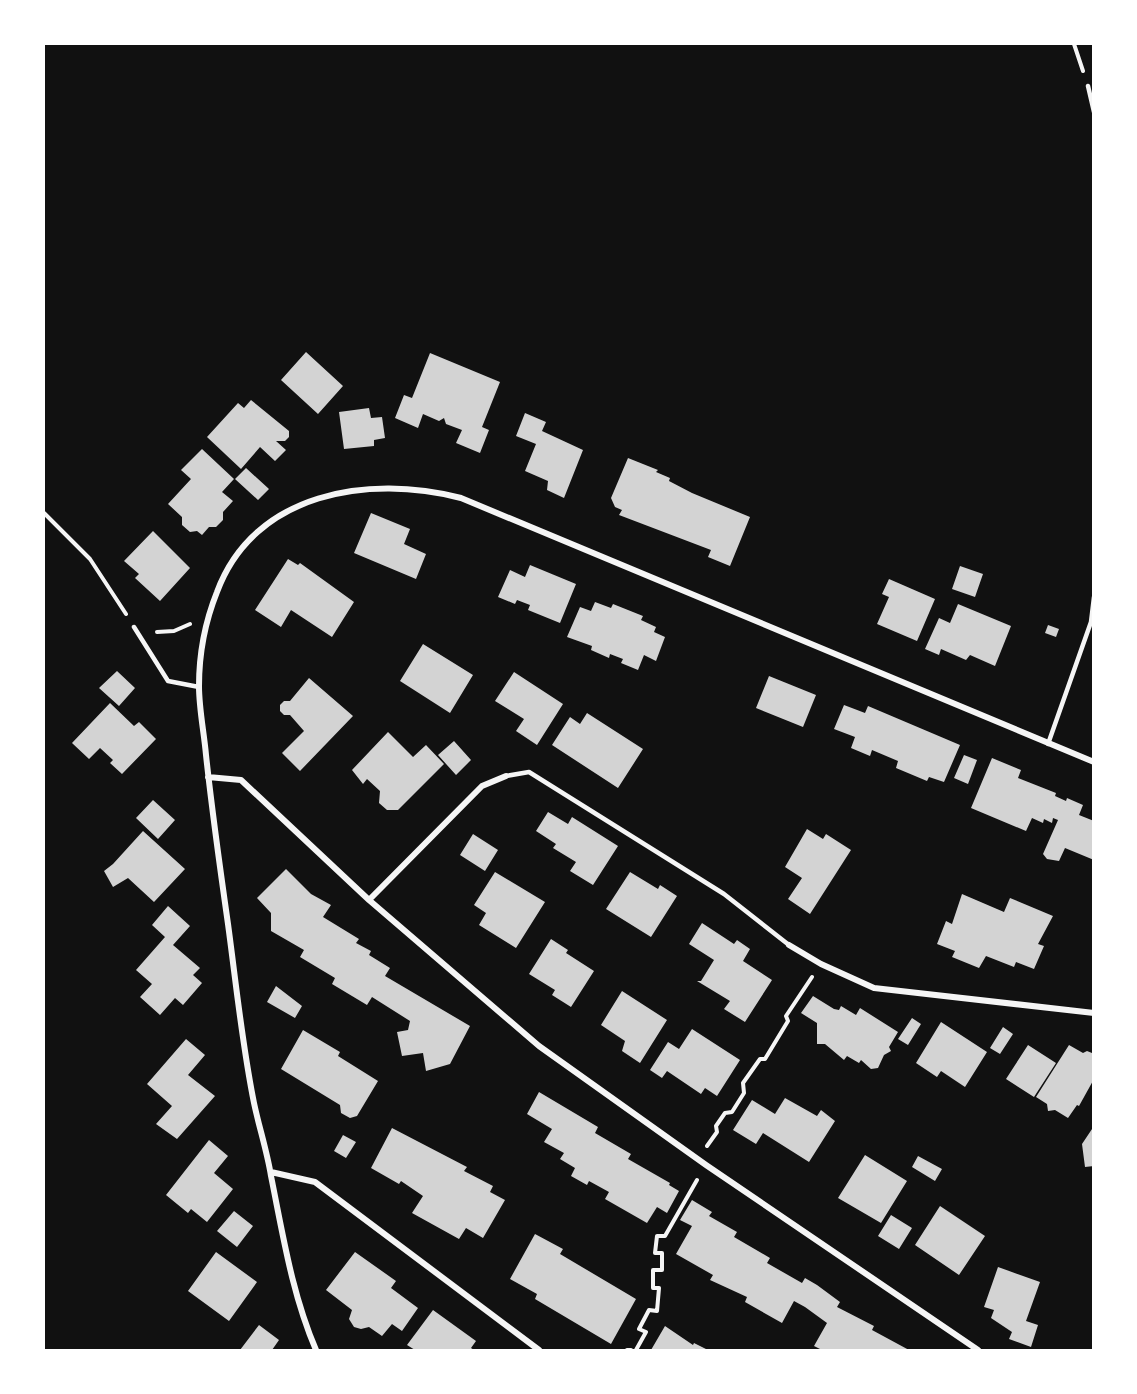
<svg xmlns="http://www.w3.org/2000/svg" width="1137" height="1394" viewBox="0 0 1137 1394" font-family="Jost,sans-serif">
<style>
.building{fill:#d3d3d3}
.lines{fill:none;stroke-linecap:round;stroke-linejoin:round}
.path{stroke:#f5f5f5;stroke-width:4}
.service{stroke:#f5f5f5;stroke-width:4.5}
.minor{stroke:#f5f5f5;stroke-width:6}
</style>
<rect width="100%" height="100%" fill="#111"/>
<path class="building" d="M306,352l37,34 -25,28 -37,-34z
M430,353l70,29 -18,45 7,3 -9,23 -24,-10 6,-13 -16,-6 -2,-6 -5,3 -16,-7 -5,14 -23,-10 9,-23 8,3z
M251,400l38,31v6l-4,4h-9l10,9 -11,11 -15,-14 -19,22 -34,-32 31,-34 6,5z
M369,408l2,10 11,-1 3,21 -11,2v6l-30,3 -5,-37z
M525,413l21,9 -4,9 41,19 -19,48 -17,-8 1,-9 -23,-10 11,-27 -20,-8z
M202,449l32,30 -12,13 11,9 -10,11v8l-7,7h-7l-7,8 -5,-4 -7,1 -8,-7v-8l-14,-13 23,-25 -10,-9z
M628,458l30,12 -2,2 14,6 -1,3 23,12 58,24 -20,49 -22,-9 3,-7 -92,-35 3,-5 -7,-3 -4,-9z
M246,468l23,21 -11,11 -23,-21z
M371,513l39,16 -6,15 22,10 -10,25 -62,-26z
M153,531l37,37 -30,33 -25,-23 4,-4 -15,-13z
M288,559l10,6 2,-2 54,39 -22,35 -41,-27 -10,17 -26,-17z
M530,565l46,19 -16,39 -32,-13 2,-5 -13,-5 -2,4 -17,-7 12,-27 15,7z
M960,566l23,8 -8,23 -23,-8z
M889,579l46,20 -18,42 -40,-17 12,-27 -7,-3z
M595,602l16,6 2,-4 30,12 -2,4 15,7 -2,5 11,5 -9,24 -12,-6 -6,15 -17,-7 2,-4 -13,-5 -1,4 -18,-8 1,-4 -25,-9 13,-30 11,4z
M958,604l53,22 -16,40 -25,-11 -4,5 -25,-11 -2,6 -14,-6 14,-31 11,5z
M1048,625l11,4 -3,8 -11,-4z
M423,644l50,31 -23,38 -50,-32z
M117,671l18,17 -16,18 -20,-18z
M514,672l49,32 -26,41 -21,-14 8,-12 -29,-18z
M769,676l47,19 -13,32 -47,-19z
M309,678l44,38 -53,55 -18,-18 22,-22 -14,-16h-6l-4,-4v-6l4,-4h6z
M110,703l24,23 5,-4 17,17 -34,35 -12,-11 3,-3 -13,-12 -11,11 -17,-16z
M844,705l21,8 3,-7 92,39 -16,37 -15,-5 -2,4 -31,-13 2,-7 -26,-11 -2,6 -19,-8 4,-11 -21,-8z
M587,713l56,36 -25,39 -66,-43 18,-28 10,7z
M388,732l25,25 13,-12 18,19 -46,46h-11l-8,-7 1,-12 -13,-12 -4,5 -11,-14z
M454,741l17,19 -15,15 -18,-20z
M964,755l13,5 -9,24 -14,-6z
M992,758l29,12 -3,8 38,15 -1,3 11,5 1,-3 16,7 -4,10 15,6v39l-29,-12 -6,13 -12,-2 -4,-5 15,-34 -5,-2 -1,5 -8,-4 -1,4 -11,-5 -6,13 -55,-23z
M153,800l22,20 -17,19 -22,-21z
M548,812l20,12 4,-7 46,29 -25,39 -23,-14 6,-9 -23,-14 3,-4 -20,-13z
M807,829l16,10 3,-5 25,16 -41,64 -22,-15 14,-21 -17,-11z
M143,831l42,38 -31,33 -26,-24 -15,9 -9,-16 9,-7z
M473,834l25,16 -13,21 -25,-16z
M286,869l25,25 20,11 -8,12 36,22 -3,4 15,8 -2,4 21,13 -5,8 85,50 -20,38 -24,7 -3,-18 -21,3 -5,-24 11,-2 2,-9 -38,-24 -5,8 -35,-21 3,-6 -35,-21 4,-7 -33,-19v-18l-14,-15z
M495,872l50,30 -29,46 -37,-23 7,-12 -12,-8z
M630,872l28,17 2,-4 17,11 -26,41 -45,-28z
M962,894l42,18 6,-14 43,18 -15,28 6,2 -10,23 -18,-7 -2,5 -28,-11 -7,12 -27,-11 3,-6 -18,-7 9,-23 6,3z
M168,906l22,20 -17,19 27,23 -7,7 9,8 -19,22 -8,-7 -15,17 -20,-18 12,-13 -16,-14 29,-33 -13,-12z
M702,923l32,21 3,-4 13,9 -7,12 29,19 -27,42 -21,-13 6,-8 -33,-20h4l13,-21 -25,-16z
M551,939l17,11 -2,3 28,18 -23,36 -19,-12 3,-5 -26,-16z
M276,986l26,20 -7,12 -28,-16z
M622,991l45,29 -27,43 -18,-12 3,-10 -24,-16z
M813,996l21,13 5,1 2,-4 15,9 4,-7 38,24 -9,15 2,4 -7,4 -6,13 -7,1 -10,-9 -2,3 -12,-7 -3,4 -19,-16h-8v-21l-16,-10z
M912,1018l9,6 -13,21 -10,-6z
M941,1022l46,30 -22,35 -24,-16 -4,6 -21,-14z
M1003,1027l10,7 -13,20 -10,-6z
M692,1029l48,31 -23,36 -12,-8 -4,6 -34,-23 -5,7 -12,-8 18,-28 11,7z
M303,1030l37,22 -2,4 40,25 -21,35 -7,2 -9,-5 -1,-8 -59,-36z
M186,1039l19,16 -17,20 27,21 -38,43 -21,-15 16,-18 -25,-22z
M1028,1045l28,18 -22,34 -28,-18z
M1069,1045l14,8 4,-2 5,2 2,26 -15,27 -2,-1 -9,13 -13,-8 -7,1 -1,-7 -11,-7z
M539,1092l59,35 -3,6 36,21 -3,5 42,24 -1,2 10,6 -12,22 -10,-6 -10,16 -42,-24 4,-7 -20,-11 -2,4 -16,-9 4,-8 -15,-9 4,-6 -20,-11 8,-13 -25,-15z
M785,1098l32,18 4,-6 14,11 -26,41 -46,-29 -7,11 -23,-14 19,-30 23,14z
M1094,1126v40l-9,1 -3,-23z
M392,1128l75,39 -3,4 29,15 -3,6 15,8 -22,38 -17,-10 -7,11 -47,-26 11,-17 -22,-15 -2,3 -28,-16z
M343,1135l13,7 -10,16 -12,-7z
M209,1140l19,16 -14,17 19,16 -26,33 -16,-13 -3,4 -22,-18z
M865,1155l42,26 -26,42 -43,-25z
M918,1156l24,13 -7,12 -23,-14z
M692,1200l20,12 -3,4 28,16 -3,5 36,21 -3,5 35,20 3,-5 12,7 23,17 -3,5 37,19 -2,4 37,20h-87l-8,-4 13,-23 -22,-16 -11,-6 -12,22 -37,-21 2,-5 -37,-17 3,-5 -37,-21 16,-28 -12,-6z
M940,1206l45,30 -26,39 -44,-30z
M234,1211l19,15 -16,21 -20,-16z
M891,1215l21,13 -13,21 -21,-13z
M535,1234l28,15 -3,5 76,45 -25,45 -76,-45 2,-5 -27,-15z
M216,1252l41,30 -28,39 -41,-30z
M355,1252l41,29 -5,7 27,20 -16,23 -10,-7 -10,12 -13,-9 -8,2 -7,-2 -5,-8 3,-9 -26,-20z
M998,1267l42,15 -14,39 12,4 -7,22 -22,-8 3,-7 -21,-14 3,-8 -10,-3z
M433,1310l43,31 -5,7 3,2h-59l-8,-5z
M259,1325l20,15 -7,10h-32z
M665,1326l28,19 1,-2 14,7h-57z"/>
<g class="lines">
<path class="path" d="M1074,44l9,27
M44,513l46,46 36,55
M157,632l17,-1 16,-7
M707,1146l10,-14 -1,-6 9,-13 7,-1 12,-19 -1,-10 17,-24h5l23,-38 -2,-5 26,-39
M627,1350h4
M636,1350l10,-18 -7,-3 10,-19 8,1 2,-23h-6v-18h9v-17h-7l2,-17h8l32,-56"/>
<path class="service" d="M1088,86l6,26
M134,627l34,54 31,6
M1048,744l43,-122 3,-25
M506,776l23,-4 195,122 65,51"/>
<path class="minor" d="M208,777l33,3 128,120 170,146 167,119 272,185
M369,900l113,-114 24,-10
M789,945l32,19 53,24 220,25
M271,1172l44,10 224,168
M316,1350c-24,-56 -33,-115 -45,-174 -4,-25 -12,-49 -17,-73 -12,-59 -18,-120 -26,-179 -8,-56 -16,-113 -22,-169 -2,-23 -7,-46 -7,-69 0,-32 6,-64 18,-94 37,-100 152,-118 244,-94l633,264"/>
</g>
<rect width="1137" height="1394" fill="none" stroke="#ffffff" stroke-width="90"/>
</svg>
